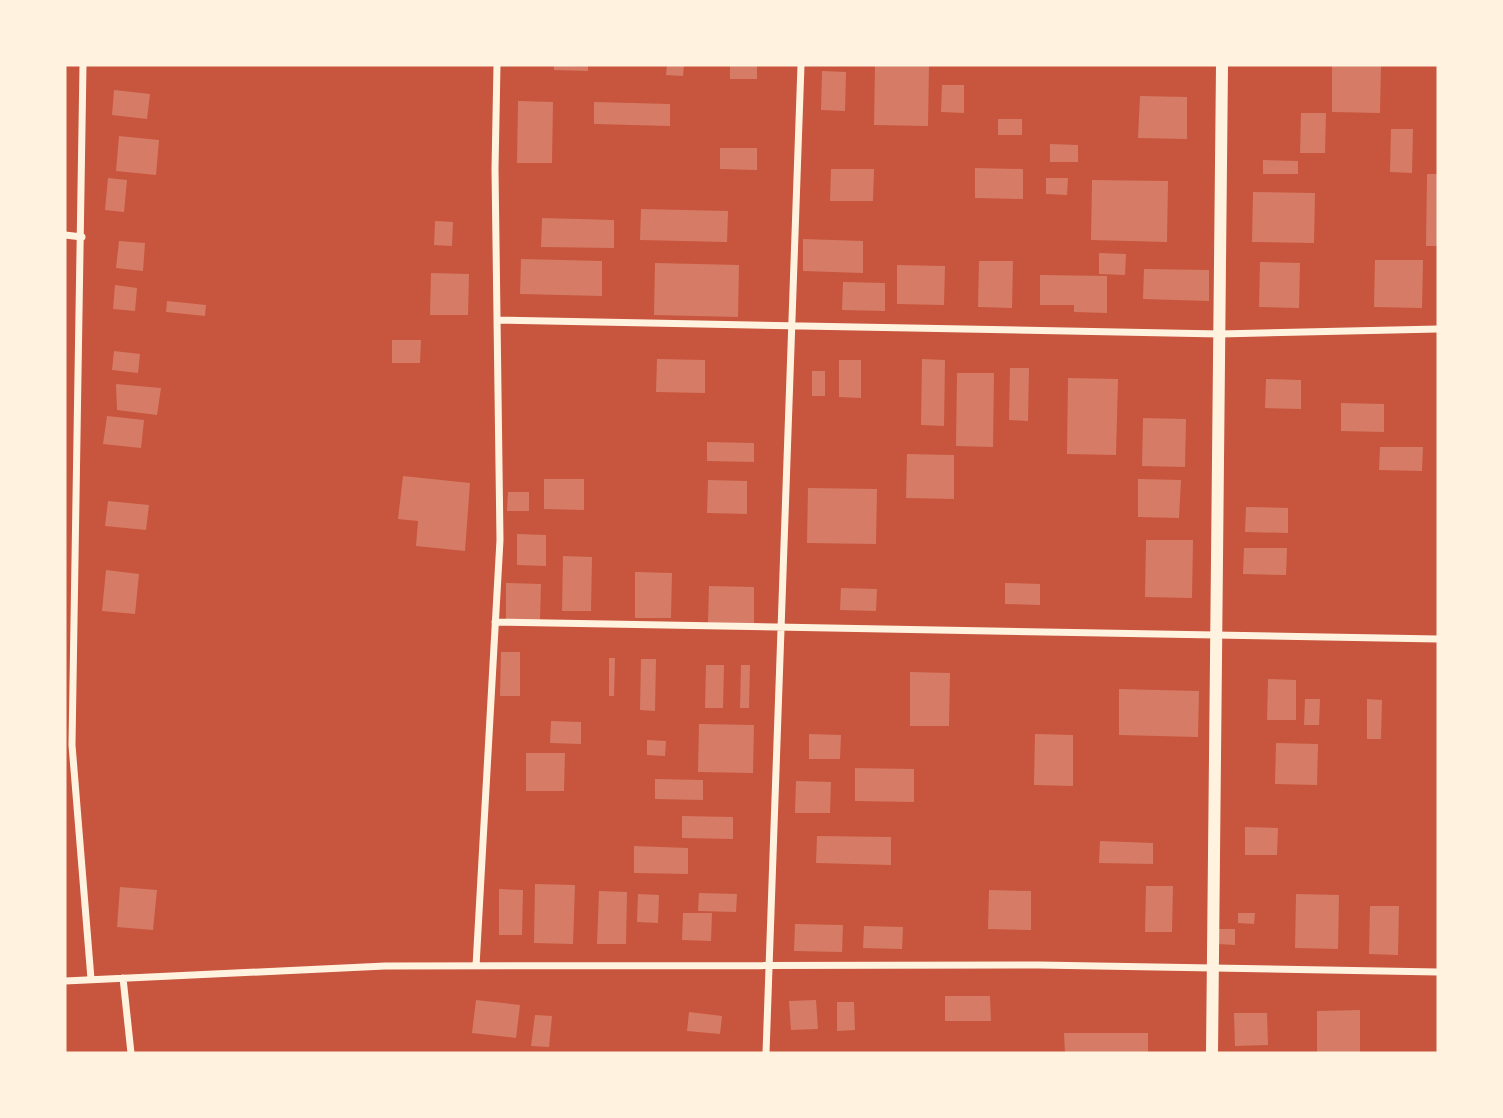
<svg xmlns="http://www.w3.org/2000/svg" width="1503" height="1118" viewBox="0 0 1503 1118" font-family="'Roboto Condensed',sans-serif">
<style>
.building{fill:#d67c66}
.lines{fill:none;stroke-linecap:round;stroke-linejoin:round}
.minor{stroke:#fff3e0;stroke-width:7}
.tertiary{stroke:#fff3e0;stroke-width:12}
</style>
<rect width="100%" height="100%" fill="#c8553d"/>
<path class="building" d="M554,65h34v6l-34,-1z
M667,65h17l-1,11 -17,-1z
M730,65h27v14h-27z
M875,65h54l-1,61 -54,-1z
M1332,65h49l-1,48 -48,-1z
M822,71l24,1 -1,39 -24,-1z
M942,85h22v28l-23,-1z
M114,90l36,4 -3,25 -35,-4z
M1140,96l47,1v42l-49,-1z
M518,101l35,1 -1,61h-35z
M594,102l76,2v22l-76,-2z
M1301,113h25l-1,40h-25z
M998,119h24v16h-24z
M1391,129h22l-1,44 -22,-1z
M119,136l40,4 -3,35 -40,-4z
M1050,144l28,1v17h-28z
M720,148h37v22l-37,-1z
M1263,160l35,1v13h-35z
M975,168l48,1v30l-48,-1z
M831,169h43l-1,32h-43z
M1427,174h11v72h-12z
M108,178l19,2 -3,32 -19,-2z
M1046,178h22l-1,17 -21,-1z
M1092,180l76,1 -1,61 -76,-2z
M1253,192l62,1 -1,50 -62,-1z
M641,209l87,2 -1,31 -87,-2z
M542,218l72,2v28l-73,-1z
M435,221l18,1 -1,24 -18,-1z
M803,239l60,2v32l-60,-2z
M119,241l26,2 -2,28 -27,-3z
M1099,253l27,1 -1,21 -26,-1z
M521,259l81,2v35l-82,-2z
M1375,260h48l-1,48 -48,-1z
M979,261h34l-1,47 -34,-1z
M1260,262l40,1 -1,45 -40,-1z
M655,263l84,2 -1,52 -84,-2z
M897,265l48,1 -1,39 -47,-1z
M1144,269l65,1v31l-66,-2z
M431,273l38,1 -1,41h-38z
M1040,275l67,1v37l-33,-1v-7h-34z
M843,282l42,1v28l-43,-1z
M115,285l22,3 -2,23 -22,-2z
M167,301l39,4 -1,11 -39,-4z
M392,340h29l-1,23h-28z
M114,351l26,3 -2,19 -26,-3z
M657,359l48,1v33l-49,-1z
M922,359l23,1 -1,66 -23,-1z
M839,360h22v38l-22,-1z
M1010,368h19l-1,53 -19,-1z
M812,371h13v25h-13z
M957,373h37l-1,74 -37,-1z
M1068,378l50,1 -2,76 -49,-1z
M1266,379l35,1v29l-36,-1z
M116,384l45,4 -4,27 -40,-5z
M1341,403l43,1v28l-43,-1z
M107,416l37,4 -3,28 -38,-4z
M1143,418l43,1 -1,48 -43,-1z
M707,442l47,1v19l-47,-1z
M1380,447h43l-1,24 -43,-1z
M907,454l47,1v44l-48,-1z
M403,476l67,7 -5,68 -49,-5 2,-25 -20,-2z
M544,479h40v31l-40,-1z
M1138,479l43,1 -2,38 -41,-1z
M708,480l39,1v33l-40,-1z
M808,488l69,1 -1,55 -69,-1z
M508,492h21v19h-22z
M108,501l41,4 -3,25 -41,-4z
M1246,507l42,1v25l-43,-1z
M517,534l29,1v31l-29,-1z
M1146,540h47l-1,58 -47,-1z
M1244,548h43l-1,27 -43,-1z
M563,556l29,1 -1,54h-29z
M106,570l33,4 -4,40 -33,-3z
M635,572l37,1 -1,45h-36z
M506,583l35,1 -1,37 -34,-1z
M1005,583l35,1v21l-35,-1z
M709,586l45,1v37l-46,-1z
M841,588l36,1 -1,22 -36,-1z
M501,652h19v44h-20z
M609,658h6l-1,38h-5z
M641,659h15l-1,52 -15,-1z
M706,665h18l-1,43h-18z
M741,665h9l-1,43h-9z
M910,672l40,1 -1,53h-39z
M1268,679l28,1v40h-29z
M1119,689l80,2 -1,46 -79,-2z
M1305,699h15l-1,26h-15z
M1367,699l15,1 -1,39h-14z
M551,721l30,1v22l-31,-1z
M699,724l55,1 -1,48 -55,-1z
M809,734l32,1 -1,24h-31z
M1035,734l38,1v51l-39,-1z
M647,740l19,1 -1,15 -18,-1z
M1276,743l42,1 -1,41 -42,-1z
M526,753h39l-1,38h-38z
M855,768l59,1v33l-59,-1z
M655,779l48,1v20l-48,-1z
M796,781l35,1 -1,31h-35z
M682,816l51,1v22l-51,-1z
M1245,827l33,1 -1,27h-32z
M817,836l74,1v28l-75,-2z
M1100,841l53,2v21l-54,-1z
M634,846l54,2v26l-54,-1z
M535,884l40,1 -2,59 -39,-1z
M1146,886h27l-1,46h-27z
M120,887l37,3 -4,40 -36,-3z
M499,889l24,1 -1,45h-23z
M989,890l42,1v39l-43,-1z
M599,891l28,1 -1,52h-29z
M699,893l38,1 -1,18 -38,-1z
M638,894l21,1 -1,28 -21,-1z
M1296,894l43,1 -1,54 -43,-1z
M1370,906h29l-1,49 -29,-1z
M683,913h29l-1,28 -29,-1z
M1238,913h17l-1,11 -16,-1z
M795,924l48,1 -1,27 -48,-1z
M864,926l39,1 -1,22 -39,-1z
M1219,929h16v16l-17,-1z
M945,996h45l1,25h-46z
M476,1000l44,5 -4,33 -44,-5z
M816,1000l2,29 -27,1 -2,-29z
M837,1002h17l1,28 -18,1z
M1360,1010v43h-43v-42z
M689,1012l33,4 -2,18 -33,-3z
M1234,1013h33l1,32 -33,1z
M535,1015l17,1 -3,31 -18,-1z
M1064,1033h84v20h-83z"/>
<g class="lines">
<path class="minor" d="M83,65l-11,680 19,234
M65,235l17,2
M497,320l723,14 218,-5
M495,622l943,17
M476,966l24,-426 -5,-371 2,-104
M123,978l8,75
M65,981l320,-15 654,-1 399,7
M766,1053l35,-988"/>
<path class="tertiary" d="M1212,1053l10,-988"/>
</g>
<rect width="1503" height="1118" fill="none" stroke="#fff3e0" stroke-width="133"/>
</svg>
